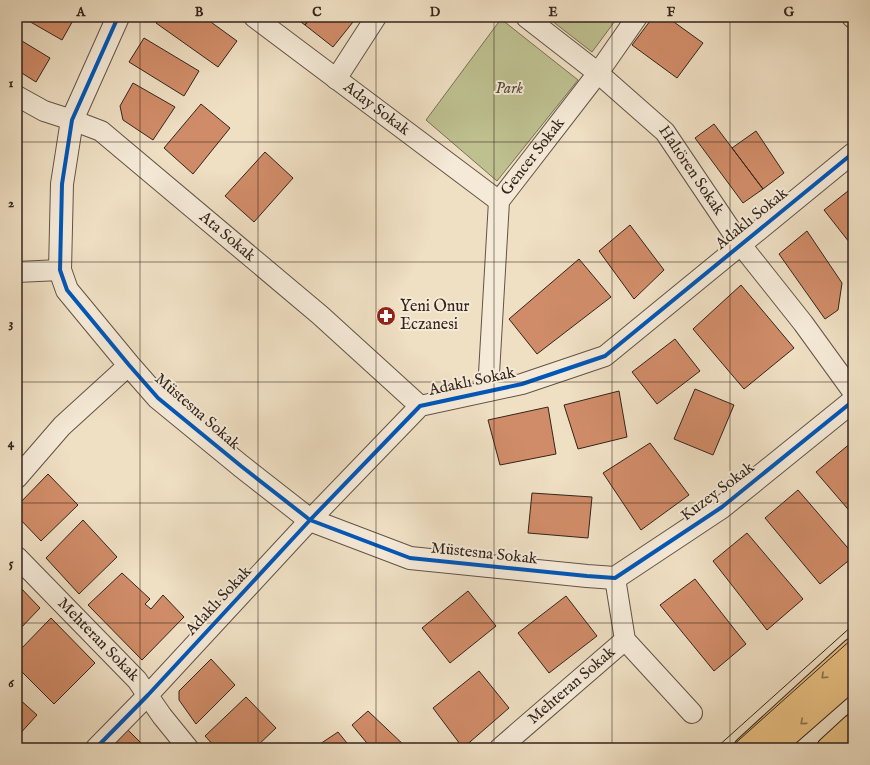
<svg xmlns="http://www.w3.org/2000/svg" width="870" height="765" viewBox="0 0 870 765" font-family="'IM FELL English',serif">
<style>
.green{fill:#bec090;stroke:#787256}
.building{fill:#d08c68;stroke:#33251c}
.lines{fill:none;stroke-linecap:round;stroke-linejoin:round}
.minor-casing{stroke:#625446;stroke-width:22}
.tertiary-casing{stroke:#625446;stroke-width:24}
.primary-casing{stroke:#33251c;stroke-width:24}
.trunk-casing{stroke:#33251c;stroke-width:24}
.minor{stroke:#f5ead8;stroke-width:20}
.tertiary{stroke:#f5ead8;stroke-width:22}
.primary{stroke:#e8c082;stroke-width:22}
.trunk{stroke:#e8c082;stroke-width:22}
.tram{stroke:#33251c;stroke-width:1}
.cycleway-casing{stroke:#f5ead8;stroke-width:6}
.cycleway{stroke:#0057b8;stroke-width:4}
.oneway{stroke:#8e724f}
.grid{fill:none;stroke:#33251c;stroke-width:1;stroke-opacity:0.55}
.labels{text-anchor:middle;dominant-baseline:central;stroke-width:4;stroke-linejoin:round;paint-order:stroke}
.park-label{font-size:16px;font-style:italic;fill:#564c39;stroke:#f5ead8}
.street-label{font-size:16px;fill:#33251c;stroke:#f5ead8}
.poi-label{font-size:16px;fill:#33251c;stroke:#f5ead8;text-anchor:start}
.neatline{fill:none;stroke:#33251c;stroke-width:1.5}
.grid-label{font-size:13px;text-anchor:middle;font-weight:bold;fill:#33251c}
</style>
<rect width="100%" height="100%" fill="#efdfc3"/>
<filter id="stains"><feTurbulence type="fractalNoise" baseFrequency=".005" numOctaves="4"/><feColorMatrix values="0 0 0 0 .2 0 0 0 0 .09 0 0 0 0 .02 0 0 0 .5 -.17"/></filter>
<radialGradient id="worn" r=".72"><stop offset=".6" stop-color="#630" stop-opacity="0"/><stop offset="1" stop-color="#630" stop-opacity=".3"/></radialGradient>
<path class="green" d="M547,17h71l-26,35z
M501,19l77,61 -81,101 -71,-61z"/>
<path class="building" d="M28,17h47l-13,23 -35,-20z
M161,17h43l33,24 -19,26 -62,-44z
M294,17h17l-6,8z
M311,17h46l-24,30 -28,-22z
M653,17h14l36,26 -26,35 -45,-33z
M17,38l33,20 -14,24 -19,-12z
M144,38l55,33 -15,25 -55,-34z
M133,83l42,24 -22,33 -30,-20 -3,-14z
M201,104l29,24 -37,46 -29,-26z
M714,124l49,65 -20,14 -48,-65z
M756,131l28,42 -21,16 -31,-41z
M265,152l28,26 -39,44 -29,-26z
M853,187v60l-29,-37z
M630,225l34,45 -30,29 -35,-48z
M807,231l35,52 -4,27 -13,9 -46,-65z
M579,259l32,38 -74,57 -28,-35z
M741,285l53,63 -50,41 -51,-60z
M675,339l25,32 -43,33 -25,-32z
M695,389l39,16 -21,50 -39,-16z
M619,391l8,46 -49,12 -14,-44z
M548,407l8,47 -56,11 -12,-45z
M852,442l1,2v71l-37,-43z
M650,443l39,52 -48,35 -38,-57z
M48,474l30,31 -37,36 -24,-25v-10z
M798,490l55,64v3l-33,27 -55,-66z
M532,493l60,4 -4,41 -60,-5z
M83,520l34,37 -38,37 -33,-36z
M747,533l56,66 -36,31 -54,-69z
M122,573l28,26 -5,5 6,5 12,-14 21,22 -42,43 -54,-55z
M695,579l51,65 -32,27 -54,-66z
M17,584l23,24 -23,24z
M468,591l28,35 -46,37 -28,-35z
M566,596l31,40 -48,37 -31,-40z
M51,618l44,45 -41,41 -37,-37v-14z
M211,659l24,26 -39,39 -17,-24v-9z
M479,671l30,37 -46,40 -30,-40z
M17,697l20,18 -20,22z
M246,697l30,31 -21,20h-39l-11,-12z
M368,711l39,37h-36l-19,-23z
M126,728l20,20h-39z
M338,732l13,16h-33l-1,-2z"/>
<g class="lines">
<defs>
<g id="minor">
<path id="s1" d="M254,17l245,184"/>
<path id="s2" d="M526,17l72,56 67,59 76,113 62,78 50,69"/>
<path d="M852,17l1,1"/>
<path d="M336,79l40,-62"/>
<path id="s3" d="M17,96l27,15 28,9 29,11 219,184 100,91"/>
<path d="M17,272l43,-2"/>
<path id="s4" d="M488,391l11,-190 99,-128 39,-56"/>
<path d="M17,478l45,-52 67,-61"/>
<path id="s5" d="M17,557l120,123 25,36 26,32"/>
<path d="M615,578l10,62 67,73"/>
<path d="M96,748l52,-53 162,-175 110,-114 102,-22 83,-28 248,-203"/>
<path id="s6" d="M500,748l125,-108"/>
</g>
<path id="tertiary" d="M118,17l-46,103 -10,64 -2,86 7,20 62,75 29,33 83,68 69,54 100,38 177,18 28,2 107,-71 131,-106"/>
<path id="primary" d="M745,748l108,-99
M773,748l80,-70"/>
<path id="trunk" d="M828,748l25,-23"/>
</defs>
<use href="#minor" class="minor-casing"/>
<use href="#tertiary" class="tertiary-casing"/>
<use href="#primary" class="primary-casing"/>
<use href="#trunk" class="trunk-casing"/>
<use href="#minor" class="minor"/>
<use href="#tertiary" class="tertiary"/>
<use href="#primary" class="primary"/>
<use href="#trunk" class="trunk"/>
<path class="tram" d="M716,748l137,-123
M730,748l123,-110"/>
<defs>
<path id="cycleway" d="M118,17l-46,103 -10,64 -2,86 7,20 62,75 29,33 83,68 69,54 100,38 177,18 28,2 107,-71 131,-106
M96,748l52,-53 162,-175 110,-114 102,-22 83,-28 248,-203"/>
</defs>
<use href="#cycleway" class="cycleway-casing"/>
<use href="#cycleway" class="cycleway"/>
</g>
<defs><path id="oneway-chevron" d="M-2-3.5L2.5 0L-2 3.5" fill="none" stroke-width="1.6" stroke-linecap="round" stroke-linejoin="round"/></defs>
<g class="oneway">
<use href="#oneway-chevron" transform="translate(824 676) rotate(138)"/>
<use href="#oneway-chevron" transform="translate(803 722) rotate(139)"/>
</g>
<path class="grid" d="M140,17v731M258,17v731M376,17v731M494,17v731M612,17v731M730,17v731M17,142h836M17,262h836M17,382h836M17,503h836M17,623h836"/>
<defs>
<symbol id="pharmacy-disc" viewBox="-11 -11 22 22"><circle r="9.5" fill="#8f2418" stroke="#f5ead8"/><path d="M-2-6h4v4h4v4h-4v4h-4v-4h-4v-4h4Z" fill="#fff"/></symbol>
</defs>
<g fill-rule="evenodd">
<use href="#pharmacy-disc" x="375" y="305" width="22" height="22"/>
</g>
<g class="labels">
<g class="park-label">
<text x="509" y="89">Park</text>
</g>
<g class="street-label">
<text stroke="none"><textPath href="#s1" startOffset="153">Aday Sokak</textPath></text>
<text stroke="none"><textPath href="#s4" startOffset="246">Gencer Sokak</textPath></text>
<text stroke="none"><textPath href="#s2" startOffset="227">Halıören Sokak</textPath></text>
<text transform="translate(752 219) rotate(-39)">Adaklı Sokak</text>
<text stroke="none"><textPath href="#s3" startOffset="256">Ata Sokak</textPath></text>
<text transform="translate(472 382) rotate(-12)">Adaklı Sokak</text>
<text transform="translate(197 412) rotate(41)">Müstesna Sokak</text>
<text transform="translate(718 492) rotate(-37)">Kuzey Sokak</text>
<text transform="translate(484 554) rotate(6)">Müstesna Sokak</text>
<text transform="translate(219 601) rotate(-47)">Adaklı Sokak</text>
<text stroke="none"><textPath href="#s5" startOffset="116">Mehteran Sokak</textPath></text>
<text stroke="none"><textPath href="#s6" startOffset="95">Mehteran Sokak</textPath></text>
</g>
<g class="poi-label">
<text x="400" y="307">Yeni Onur<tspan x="400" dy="18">Eczanesi</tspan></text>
</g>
</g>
<rect width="870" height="765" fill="none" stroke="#efdfc3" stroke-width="44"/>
<rect x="22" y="22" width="826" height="721" class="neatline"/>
<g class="grid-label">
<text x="81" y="16">A</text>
<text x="199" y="16">B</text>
<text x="317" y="16">C</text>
<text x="435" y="16">D</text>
<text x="553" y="16">E</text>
<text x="671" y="16">F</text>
<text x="789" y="16">G</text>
<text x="11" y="87">1</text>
<text x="11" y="207">2</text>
<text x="11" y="327">3</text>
<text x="11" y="447">4</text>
<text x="11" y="567">5</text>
<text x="11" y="687">6</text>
</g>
<rect width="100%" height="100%" filter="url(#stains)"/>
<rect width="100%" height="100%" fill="url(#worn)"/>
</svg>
